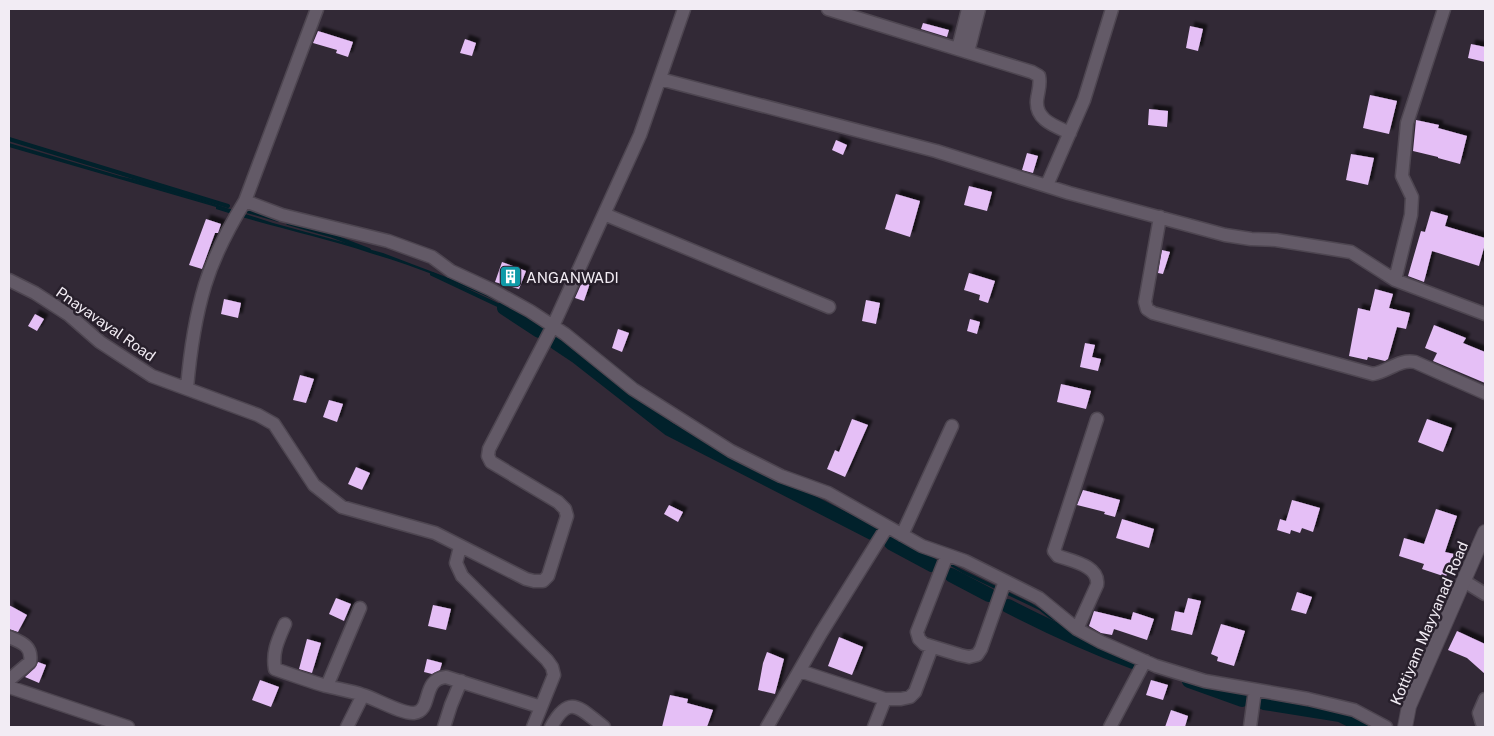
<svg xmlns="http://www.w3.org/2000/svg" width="1494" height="736" viewBox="0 0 1494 736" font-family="'Public Sans',sans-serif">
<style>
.water{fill:#01212b}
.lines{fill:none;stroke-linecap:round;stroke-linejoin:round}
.stream{stroke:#01212b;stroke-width:4}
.canal{stroke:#01212b;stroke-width:14}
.building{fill:#e5bff6;filter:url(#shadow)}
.minor-casing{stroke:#4e4651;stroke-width:15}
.tertiary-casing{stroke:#4e4651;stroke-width:16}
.minor{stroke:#635a67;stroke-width:12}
.tertiary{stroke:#635a67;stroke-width:14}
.labels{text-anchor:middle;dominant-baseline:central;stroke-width:5;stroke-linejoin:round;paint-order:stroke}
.poi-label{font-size:15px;fill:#f2ecf4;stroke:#28202c;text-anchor:start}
.street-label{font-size:15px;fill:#f2ecf4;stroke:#28202c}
</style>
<defs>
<filter id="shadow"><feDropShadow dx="4.5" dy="-4.5" stdDeviation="1" flood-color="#0009"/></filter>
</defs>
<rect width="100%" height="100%" fill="#322936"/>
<path class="water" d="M9,143l111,33 37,9 116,38 110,30 113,43 12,10c-45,-21 -91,-39 -138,-53 -51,-17 -103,-27 -154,-44v-2l-207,-60z
M570,333l27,18 83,66 281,152 70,34 44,28 -26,-13 -10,-8 -75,-36 -33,-20 -173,-89 -64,-36z"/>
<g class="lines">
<path class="stream" d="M9,139l219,67
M247,211l32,9
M288,223l42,12 39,15
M432,274l72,34"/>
<path class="canal" d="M504,308l35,23
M556,343l21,14 92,72 203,104
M891,543l41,22
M951,575l38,20
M1008,606c41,21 82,40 125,56
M1189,681l53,19
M1264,703l76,12 24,12"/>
</g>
<path class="building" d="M923,23l26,7 -2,7 -26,-8z
M1190,26l13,3 -5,22 -12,-3z
M318,31l35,11 -5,15 -12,-4 1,-3 -24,-7z
M465,39l11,4 -4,13 -12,-3z
M1471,44l14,3v15l-17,-4z
M1370,95l27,6 -8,33 -26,-6z
M1149,109l19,2 -1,16 -19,-2z
M1416,120l23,5 -1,3 29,8 -7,28 -22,-6v-1l-25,-6z
M836,140l11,5 -4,10 -11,-5z
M1027,153l11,3 -5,17 -11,-3z
M1351,154l23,4 -6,27 -22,-5z
M969,186l23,6 -5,19 -23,-6z
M896,194l24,7 -10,36 -25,-8z
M1431,211l17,5 -3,10 40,12v6l-6,22 -47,-15 -8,31 -16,-6 13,-45 4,1z
M206,219l15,5 -3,9h-3l-13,36 -13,-4z
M1162,250l8,2 -7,22 -5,-1z
M502,262l24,9 -7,18 -24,-7z
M969,273l26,8 -7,22 -9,-3 1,-5 -16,-5z
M583,280l7,3 -6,18 -9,-3z
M1375,289l18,5 -4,14 21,5 -4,16 -9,-2 -9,32 -3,2 -17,-4 -1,3 -18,-4 9,-48 12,3z
M224,299l17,4 -3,15 -17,-4z
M866,300l14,3 -4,21 -14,-3z
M35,314l9,5 -7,12 -9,-5z
M970,319l10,3 -3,12 -10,-3z
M1434,325l32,13 -3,5 22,9v31l-52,-22 4,-8 -12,-5z
M618,329l11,4 -7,19 -10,-4z
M1085,343l10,2 -3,12 9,2 -3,12 -18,-4z
M300,375l14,4 -8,24 -13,-3z
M1061,384l30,7 -5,18 -29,-7z
M329,400l14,4 -6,18 -14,-5z
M852,419l16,6 -23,52 -18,-8 8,-19 4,2z
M1427,419l25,9 -9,24 -25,-10z
M356,467l14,6 -8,17 -14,-6z
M1083,490l37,10 -5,17 -11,-3 1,-2 -28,-7z
M1292,500l28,8 -7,24 -11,-4 -2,5 -9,-3 -1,4 -13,-4 3,-11 6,2z
M669,505l14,7 -5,10 -14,-8z
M1436,509l21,7 -12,36 9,2 -8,23 -24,-8 2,-5 -25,-8 5,-18 20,6z
M1122,519l32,10 -5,19 -33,-10z
M1297,592l15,5 -6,17 -15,-4z
M336,598l15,6 -7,17 -15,-7z
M1188,598l13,3 -9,34 -21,-5 4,-19 9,2z
M9,605l18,10 -9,17 -9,-3z
M433,605l18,4 -5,21 -18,-4z
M1094,611l37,9 2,-8 21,7 -7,21 -33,-11 -2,6 -11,-2 -12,-7z
M1221,624l24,7 -11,35 -17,-5 1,-4 -7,-3z
M1457,631l28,13v30l-18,-16 -19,-8z
M839,637l24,10 -11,28 -24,-9z
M307,639l14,4 -9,30 -13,-4z
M767,652l17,7 -9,35 -17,-4 5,-27z
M427,659l15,4 -2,7 -8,4 -8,-2z
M38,662l8,3 -7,18 -14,-6 10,-9z
M260,680l19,7 -8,20 -19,-7z
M1151,680l17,5 -5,15 -17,-5z
M670,695l18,4 -1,4 26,7 -6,17h-45z
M1171,710l17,6 -3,11h-20z"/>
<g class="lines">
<defs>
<path id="minor" d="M828,9l204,63 7,4c2,9 -1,15 -2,24 -2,20 18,26 33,33
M958,49l10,-40
M968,52l11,-43
M660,79l276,72 133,42 156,42 26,4 25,1 75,12 44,28 90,34
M1047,185l37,-85 28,-91
M245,201l72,-192
M604,214l225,93
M1160,217l-15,85 2,7 6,4 220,61c16,-3 26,-15 42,-12l70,31
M9,280l26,13 34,22 31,27 52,34 106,39 16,9 40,61 28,22 93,26 91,46 8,2h9l5,-5 19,-60 -2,-7 -7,-7 -67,-40 -3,-6 1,-7 64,-123 87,-191 44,-126
M1395,280l16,-65 1,-18 -10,-21 5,-53 37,-114
M187,388c3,-35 8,-70 18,-103 9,-29 24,-58 40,-84l37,14 106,26 44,16 19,14 39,18 40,22 35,23 68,55 98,62 50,25 47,17 94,53 43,15 74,37 38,31 24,13 55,24 49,15 103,18 46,11 32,17
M902,535l50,-109
M460,547l-4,16 6,13 85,84 5,7 2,8 -21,52
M947,555l-30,77 2,7 5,5 36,11 9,2 8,-2 4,-6 24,-68
M1464,581l21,13
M285,624c-7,16 -13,28 -10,45 17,6 34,12 51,17 12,3 25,5 37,9 13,4 39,19 51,18 19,-2 7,-34 32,-36l95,30
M1077,629l20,-44c3,-19 -25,-24 -39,-29l-4,-5 43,-132
M9,637c12,5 24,9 21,25l-21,18
M800,671l85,28h16l9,-2 5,-5 17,-45
M327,686l33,-78
M9,687l119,40
M1485,699l-6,14 3,10 3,2
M347,727l16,-32
M444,727l7,-22 10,-24
M551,727c19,-35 29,-18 53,0
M767,727l54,-94 66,-106
M874,727l11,-28
M1110,727l35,-66
M1250,727l5,-37"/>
<path id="tertiary" d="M1405,727l4,-21 76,-174"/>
</defs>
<use href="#minor" class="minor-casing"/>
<use href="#tertiary" class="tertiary-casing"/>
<use href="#minor" class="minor"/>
<use href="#tertiary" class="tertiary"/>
</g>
<defs>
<symbol id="building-square" viewBox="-11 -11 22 22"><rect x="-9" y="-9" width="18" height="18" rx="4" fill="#0f9aa8" stroke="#28202c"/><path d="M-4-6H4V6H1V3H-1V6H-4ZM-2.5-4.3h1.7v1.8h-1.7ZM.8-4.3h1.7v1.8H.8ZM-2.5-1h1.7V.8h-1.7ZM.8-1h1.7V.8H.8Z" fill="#fff"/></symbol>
</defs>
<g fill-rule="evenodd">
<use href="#building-square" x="498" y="264" width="25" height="25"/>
</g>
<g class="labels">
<g class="poi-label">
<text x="526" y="277">ANGANWADI</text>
</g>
<g class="street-label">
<text transform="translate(106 324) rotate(35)">Pnayavayal Road</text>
<text transform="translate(1429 623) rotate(-67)">Kottiyam Mayyanad Road</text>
</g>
</g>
<rect width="1494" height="736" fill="none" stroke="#f2ecf4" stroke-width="20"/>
</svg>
